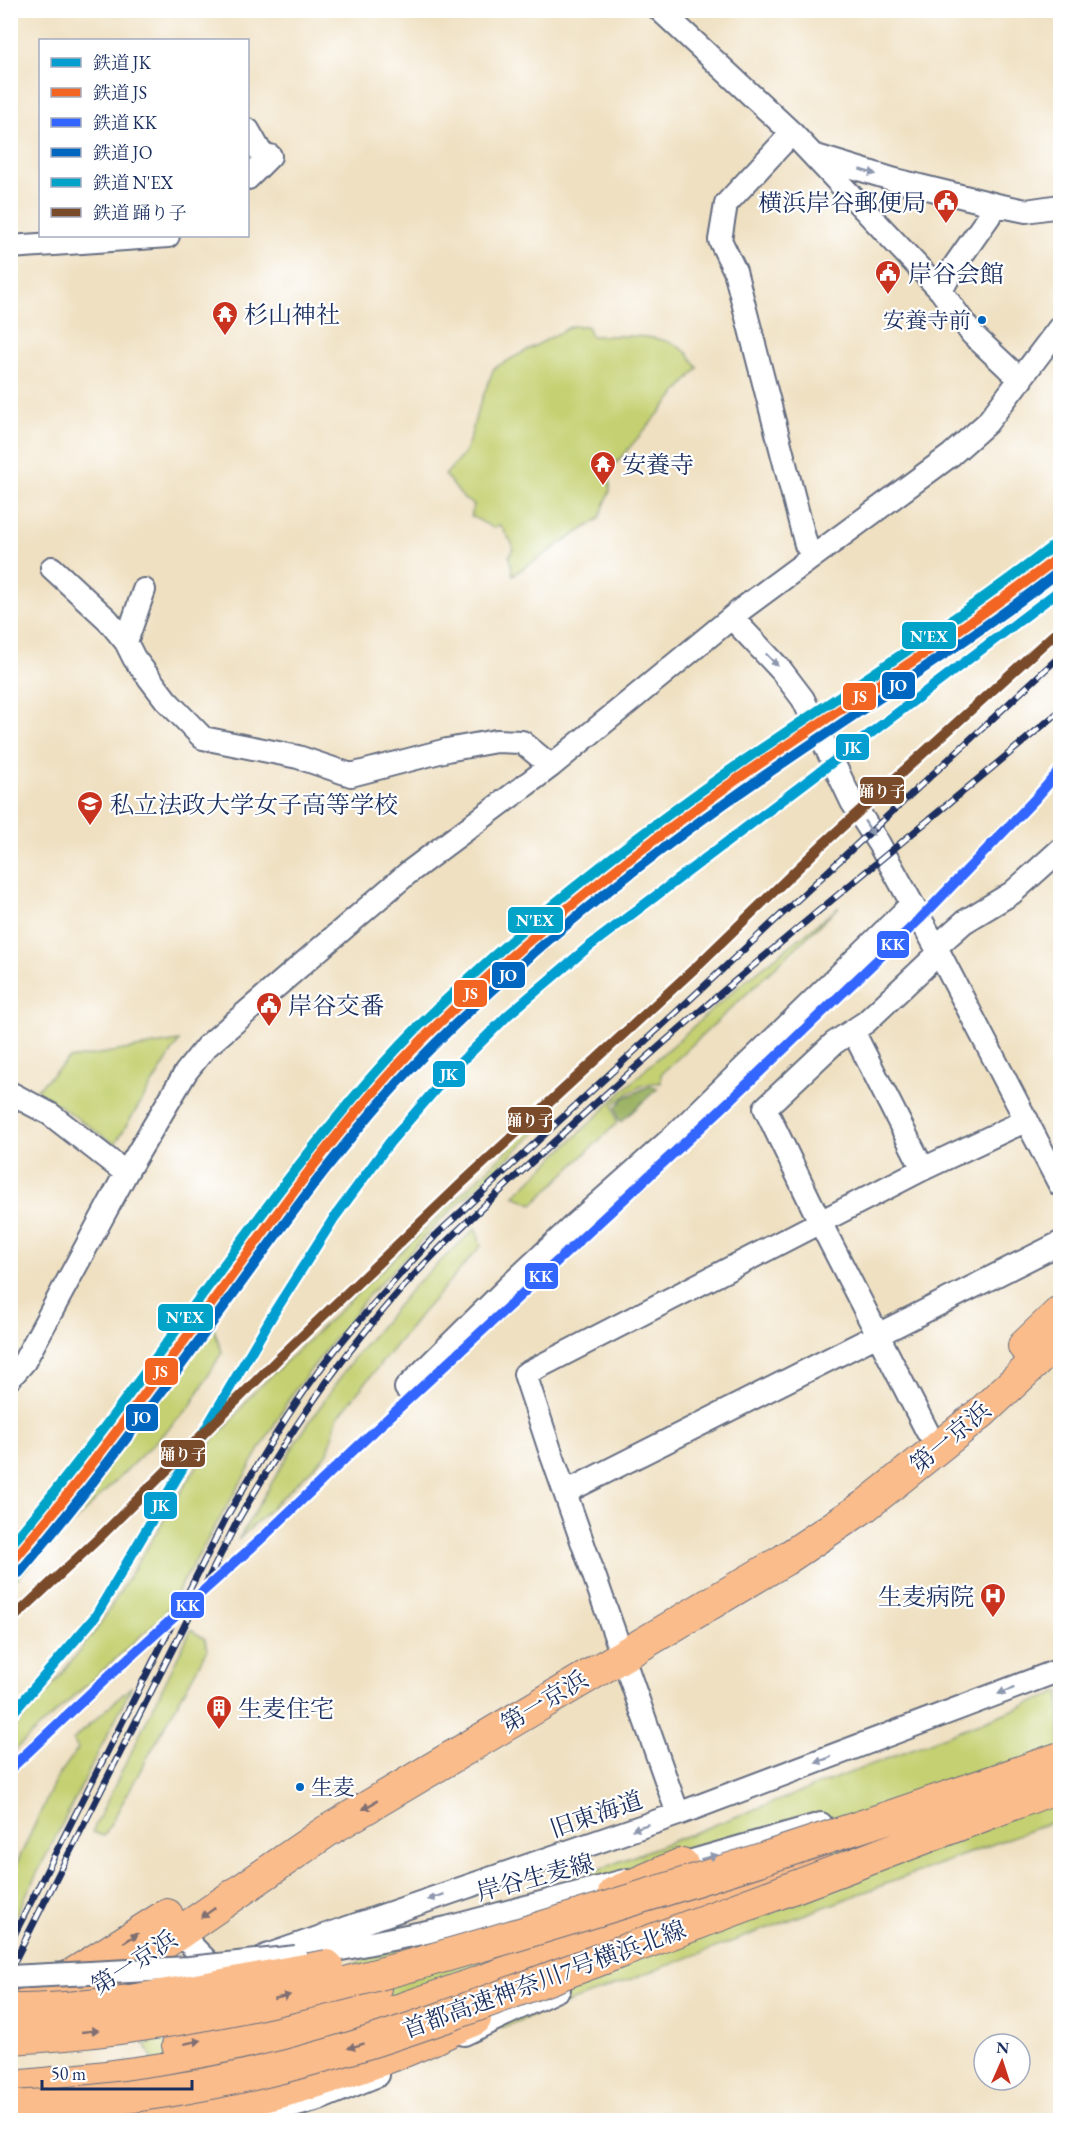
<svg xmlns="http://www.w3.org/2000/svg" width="1071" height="2131" viewBox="0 0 1071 2131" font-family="'EB Garamond','Noto Serif JP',serif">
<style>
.green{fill:#c4d071;stroke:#708068;stroke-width:1.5}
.forest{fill:#9bb263;stroke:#5b7060;stroke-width:1.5}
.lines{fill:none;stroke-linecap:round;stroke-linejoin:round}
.minor-casing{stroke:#656d81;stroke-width:26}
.highway-casing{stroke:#656d81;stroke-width:34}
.minor{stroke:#fff;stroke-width:22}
.highway{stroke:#fabc8b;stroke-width:32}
.rail-casing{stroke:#1b2f5e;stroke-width:7}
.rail{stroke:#fff;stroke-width:4.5;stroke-dasharray:14;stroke-linecap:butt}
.minor-bridge-casing{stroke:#656d81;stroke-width:26;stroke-linecap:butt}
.highway-bridge-casing{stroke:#656d81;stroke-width:34;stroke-linecap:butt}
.minor-bridge{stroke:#fff;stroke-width:22}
.highway-bridge{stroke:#fabc8b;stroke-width:32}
.rail-1-casing{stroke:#fff;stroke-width:15}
.rail-2-casing{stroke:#fff;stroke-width:15}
.rail-3-casing{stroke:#fff;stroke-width:15}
.rail-4-casing{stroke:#fff;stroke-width:15}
.rail-5-casing{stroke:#fff;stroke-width:15}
.rail-6-casing{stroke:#fff;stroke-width:15}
.rail-1{stroke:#049ed1;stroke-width:10}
.rail-2{stroke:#f26522;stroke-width:10}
.rail-3{stroke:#36f;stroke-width:10}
.rail-4{stroke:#0067c0;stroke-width:10}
.rail-5{stroke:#01a3c8;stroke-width:10}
.rail-6{stroke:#7a4b2a;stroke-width:10}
.oneway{fill:#8d97ae}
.oneway2{fill:#7f6e72}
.bus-dot{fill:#0065bd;stroke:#fff;stroke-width:2}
.labels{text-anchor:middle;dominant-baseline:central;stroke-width:4.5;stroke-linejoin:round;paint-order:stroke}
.bus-label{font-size:22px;fill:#1b2f5e;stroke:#fff;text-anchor:end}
.poi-label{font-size:24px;fill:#1b2f5e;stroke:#fff;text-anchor:start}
.street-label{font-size:24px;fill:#1b2f5e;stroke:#fff}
.line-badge{stroke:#fff;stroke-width:2}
.badge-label{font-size:16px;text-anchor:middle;font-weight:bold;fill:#fff}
</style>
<rect width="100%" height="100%" fill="#fff"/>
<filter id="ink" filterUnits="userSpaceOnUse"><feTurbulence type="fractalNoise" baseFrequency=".0167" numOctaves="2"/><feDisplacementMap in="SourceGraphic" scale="12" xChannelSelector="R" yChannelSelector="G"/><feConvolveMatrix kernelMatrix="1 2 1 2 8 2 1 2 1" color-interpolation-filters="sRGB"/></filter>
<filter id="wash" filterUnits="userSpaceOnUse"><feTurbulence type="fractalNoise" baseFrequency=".008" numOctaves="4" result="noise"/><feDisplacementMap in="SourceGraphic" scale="24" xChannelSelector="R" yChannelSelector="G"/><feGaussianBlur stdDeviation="1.35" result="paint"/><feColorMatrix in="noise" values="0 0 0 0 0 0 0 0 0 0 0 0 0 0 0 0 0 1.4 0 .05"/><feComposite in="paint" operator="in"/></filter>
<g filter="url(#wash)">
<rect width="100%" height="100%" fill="#efe0c1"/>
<path class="green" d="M572,326h15l4,10c28,0 73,-4 95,16 5,4 8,11 12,16l-87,101 -1,22 -11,28 -86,56 -4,-19 4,-7 -1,-6 -12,-18 -7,3 -22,-12 3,-11 -10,-6 -19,-24 18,-20 7,-16 7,-27 17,-44z
M839,907l-178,167v9c-18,-2 -35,11 -48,22l4,18 -84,81 -19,-8 136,-131 89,-79z
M179,1041l-64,103 -79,-54 33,-31z
M540,1119l5,5 -103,95 -76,79 -47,61 -27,35 -128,221 -153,138v-22l33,-35 55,-70 115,-188 14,-13 24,-31z
M476,1228l5,18 -60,68 -84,104 -9,35 -90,87 59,-100 56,-81 61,-73z
M211,1321l11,31 -32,55 -179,178v-5l63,-76z
M191,1630l14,9 2,11 -103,186 -12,-4z
M132,1686l-121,239v-49l45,-97 22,-30 -5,-9z
M1060,1692v127l-806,301h-72l-37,-76z"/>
<path class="forest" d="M649,1086l9,2 -37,34 -3,-3 -2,-12 8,-9z"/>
</g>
<g filter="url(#ink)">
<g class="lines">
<defs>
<path id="minor" d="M660,10l132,123 149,158 31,43 49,46
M248,130l17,30
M792,133l-66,71 -6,36 15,31 71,274 8,10
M813,155l82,25 102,25 29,6 34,-5
M248,178l22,-22
M10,247l158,-11
M941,291l14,-26 42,-60
M52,568l55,51 19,23 8,16 32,42 37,38 95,19 53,18 96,-25 49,-9 26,1 29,24
M732,618l49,52 22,29 49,103 27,42 57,103 124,238
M126,642l18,-52
M936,947l28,-25 48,-29 48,-43
M853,1031l70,138
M10,1093l40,21 76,59
M10,1378l14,-16 102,-189 60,-101 20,-25 202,-174 143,-107 191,-157 209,-154 36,-32 73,-96
M406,1388l101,-100 67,-63 99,-88 239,-233
M927,1431l-106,-207 -56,-116 69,-65 32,-21 73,-69
M566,1492l494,-249
M678,1814l-128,-364 -25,-76 398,-205 104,-49
M668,1868l153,-44
M171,1922l8,11 40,40 5,-2
M326,1952l121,-24 181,-48
M266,1956l412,-142 382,-144
M464,2034l95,-45
M243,2120l76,-21 59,-24"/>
<path id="highway" d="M1024,1346l36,-34
M614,1893l68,-29
M57,2013l122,-80 148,-102 457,-271 81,-54 116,-93 79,-74
M10,2014l157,-99
M178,2045c68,-14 133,-34 197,-57
M10,2087c86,-8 172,-18 256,-38 112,-28 219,-69 327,-108 74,-27 148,-52 223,-77
M138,2120c86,-11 171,-33 253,-64 28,-10 56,-24 84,-37"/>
</defs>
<use href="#minor" class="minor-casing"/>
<use href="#highway" class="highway-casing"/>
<use href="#minor" class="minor"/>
<use href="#highway" class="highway"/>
<defs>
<path id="rail" d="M10,1943l217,-427c29,-49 57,-98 91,-144 36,-48 76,-92 117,-136l625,-580
M10,1970l228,-450c43,-74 90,-146 146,-211 52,-62 114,-116 174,-171 161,-150 334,-286 502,-427"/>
</defs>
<use href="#rail" class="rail-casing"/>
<use href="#rail" class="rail"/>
<defs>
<path id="minor-bridge" d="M10,1977l179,-9 107,-11"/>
<path id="highway-bridge" d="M10,2010c108,0 212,-26 317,-44
M10,2038c190,-9 376,-63 556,-118 166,-50 331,-104 494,-162
M10,2107c105,-4 217,-23 317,-52 94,-27 185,-63 277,-97 153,-56 305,-114 456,-172"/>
</defs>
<use href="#minor-bridge" class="minor-bridge-casing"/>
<use href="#highway-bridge" class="highway-bridge-casing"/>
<use href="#minor-bridge" class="minor-bridge"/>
<use href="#highway-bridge" class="highway-bridge"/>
<defs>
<path id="rail-1" d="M10,1716l85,-99 180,-306 59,-93 56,-76 57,-66 61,-61 79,-67 473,-358"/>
<path id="rail-2" d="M10,1564c76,-88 143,-181 212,-275 63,-87 127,-176 203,-252 93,-93 195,-174 301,-250 111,-78 227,-148 334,-231"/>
<path id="rail-3" d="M10,1769l102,-96 149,-134 95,-91 365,-339 199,-190 116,-121 24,-28"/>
<path id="rail-4" d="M19,1573c76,-90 145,-184 214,-279 63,-87 127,-176 203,-251 92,-91 193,-172 299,-247 108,-76 221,-145 325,-225"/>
<path id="rail-5" d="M10,1546c100,-118 185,-246 279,-368 41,-52 82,-104 128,-150 94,-93 197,-176 305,-252 110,-77 224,-147 331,-230"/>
<path id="rail-6" d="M10,1621l90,-84 178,-178 184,-176 232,-214 128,-124 238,-216"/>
</defs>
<use href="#rail-1" class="rail-1-casing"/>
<use href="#rail-2" class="rail-2-casing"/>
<use href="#rail-3" class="rail-3-casing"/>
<use href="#rail-4" class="rail-4-casing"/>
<use href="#rail-5" class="rail-5-casing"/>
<use href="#rail-6" class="rail-6-casing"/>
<use href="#rail-1" class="rail-1"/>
<use href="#rail-2" class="rail-2"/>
<use href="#rail-3" class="rail-3"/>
<use href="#rail-4" class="rail-4"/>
<use href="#rail-5" class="rail-5"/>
<use href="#rail-6" class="rail-6"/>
</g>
<defs><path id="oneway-solid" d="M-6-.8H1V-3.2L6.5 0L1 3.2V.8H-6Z" transform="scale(1.5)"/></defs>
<g class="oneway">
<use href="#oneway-solid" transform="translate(868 172) rotate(17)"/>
<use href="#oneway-solid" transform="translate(772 660) rotate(46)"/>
<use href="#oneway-solid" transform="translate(869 828) rotate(57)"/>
<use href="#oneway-solid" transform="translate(1006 1691) rotate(159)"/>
<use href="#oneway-solid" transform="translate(823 1760) rotate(159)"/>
<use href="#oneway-solid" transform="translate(640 1827) rotate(161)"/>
<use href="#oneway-solid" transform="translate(709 1857) rotate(-16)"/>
<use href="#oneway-solid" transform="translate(436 1897) rotate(161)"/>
</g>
<g class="oneway2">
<use href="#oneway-solid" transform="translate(370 1805) rotate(149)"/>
<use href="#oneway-solid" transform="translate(208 1913) rotate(145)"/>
<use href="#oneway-solid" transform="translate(131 1938) rotate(-32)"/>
<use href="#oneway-solid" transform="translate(282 1997) rotate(-13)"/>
<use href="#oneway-solid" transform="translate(90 2031) rotate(-6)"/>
<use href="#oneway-solid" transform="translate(193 2042) rotate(-12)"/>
<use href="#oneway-solid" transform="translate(356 2046) rotate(163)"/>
</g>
</g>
<defs>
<symbol id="civic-pin" viewBox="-11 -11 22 30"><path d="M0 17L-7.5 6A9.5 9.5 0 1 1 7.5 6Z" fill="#c8321e" stroke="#fff"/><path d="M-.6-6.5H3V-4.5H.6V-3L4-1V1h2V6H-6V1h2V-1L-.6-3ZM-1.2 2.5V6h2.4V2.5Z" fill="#fff"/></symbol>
<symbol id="temple-pin" viewBox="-11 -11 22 30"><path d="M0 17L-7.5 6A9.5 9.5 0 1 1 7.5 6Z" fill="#c8321e" stroke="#fff"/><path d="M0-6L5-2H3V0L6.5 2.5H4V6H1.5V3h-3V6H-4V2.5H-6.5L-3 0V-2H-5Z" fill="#fff"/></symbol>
<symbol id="school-pin" viewBox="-11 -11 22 30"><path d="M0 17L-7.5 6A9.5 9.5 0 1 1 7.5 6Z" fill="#c8321e" stroke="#fff"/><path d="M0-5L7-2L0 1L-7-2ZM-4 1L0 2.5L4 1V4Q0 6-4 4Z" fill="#fff"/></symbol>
<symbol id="hospital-pin" viewBox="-11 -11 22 30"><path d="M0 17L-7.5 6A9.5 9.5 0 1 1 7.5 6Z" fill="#c8321e" stroke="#fff"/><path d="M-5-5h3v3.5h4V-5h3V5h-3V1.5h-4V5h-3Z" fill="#fff"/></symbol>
<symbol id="building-pin" viewBox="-11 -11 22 30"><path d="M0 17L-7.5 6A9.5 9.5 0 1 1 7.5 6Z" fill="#c8321e" stroke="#fff"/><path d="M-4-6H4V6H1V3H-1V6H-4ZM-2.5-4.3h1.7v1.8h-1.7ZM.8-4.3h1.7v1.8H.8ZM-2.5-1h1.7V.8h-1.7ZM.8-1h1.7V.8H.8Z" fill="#fff"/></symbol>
</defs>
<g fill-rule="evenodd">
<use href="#civic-pin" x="931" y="187" width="30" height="40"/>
<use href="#civic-pin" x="873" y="258" width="30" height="40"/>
<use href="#temple-pin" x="210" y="299" width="30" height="40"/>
<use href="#temple-pin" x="588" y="449" width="30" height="40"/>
<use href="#school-pin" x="75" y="789" width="30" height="40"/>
<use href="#civic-pin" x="254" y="990" width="30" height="40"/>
<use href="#hospital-pin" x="978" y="1581" width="30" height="40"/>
<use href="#building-pin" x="204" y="1693" width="30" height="40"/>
</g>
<g class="bus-dot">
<circle cx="982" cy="320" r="5"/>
<circle cx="300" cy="1787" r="5"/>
</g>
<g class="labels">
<g class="bus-label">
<text x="971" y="320">安養寺前</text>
<text x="311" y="1787" text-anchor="start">生麦</text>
</g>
<g class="poi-label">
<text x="926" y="202" text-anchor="end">横浜岸谷郵便局</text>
<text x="908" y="273">岸谷会館</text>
<text x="244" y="314">杉山神社</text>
<text x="622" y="464">安養寺</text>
<text x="110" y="804">私立法政大学女子高等学校</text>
<text x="288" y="1005">岸谷交番</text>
<text x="974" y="1596" text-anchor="end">生麦病院</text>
<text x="238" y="1708">生麦住宅</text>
</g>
<g class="street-label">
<text transform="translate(950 1437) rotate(-40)">第一京浜</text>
<text transform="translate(544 1701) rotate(-31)">第一京浜</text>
<text transform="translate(596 1814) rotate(-19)">旧東海道</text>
<text transform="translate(535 1877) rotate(-15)">岸谷生麦線</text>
<text transform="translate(134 1962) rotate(-33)">第一京浜</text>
<text transform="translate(544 1979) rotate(-20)">首都高速神奈川7号横浜北線</text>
</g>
</g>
<g class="line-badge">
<rect x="901" y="621" width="56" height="29" rx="6" fill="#01a3c8"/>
<rect x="881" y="671" width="35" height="29" rx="6" fill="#0067c0"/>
<rect x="842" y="682" width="35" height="29" rx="6" fill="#f26522"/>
<rect x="835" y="733" width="35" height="28" rx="6" fill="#049ed1"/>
<rect x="859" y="776" width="46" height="29" rx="6" fill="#7a4b2a"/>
<rect x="507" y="906" width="57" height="28" rx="6" fill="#01a3c8"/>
<rect x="876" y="930" width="34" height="29" rx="6" fill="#36f"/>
<rect x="491" y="961" width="35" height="28" rx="6" fill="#0067c0"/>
<rect x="453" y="979" width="35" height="29" rx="6" fill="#f26522"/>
<rect x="432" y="1060" width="34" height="28" rx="6" fill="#049ed1"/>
<rect x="507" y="1106" width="46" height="28" rx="6" fill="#7a4b2a"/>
<rect x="524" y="1262" width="35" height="28" rx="6" fill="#36f"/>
<rect x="157" y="1303" width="57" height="29" rx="6" fill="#01a3c8"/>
<rect x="144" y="1357" width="35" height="29" rx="6" fill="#f26522"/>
<rect x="125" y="1403" width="34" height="29" rx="6" fill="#0067c0"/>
<rect x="160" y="1439" width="46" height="29" rx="6" fill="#7a4b2a"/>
<rect x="143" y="1491" width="35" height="29" rx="6" fill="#049ed1"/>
<rect x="170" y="1591" width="35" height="28" rx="6" fill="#36f"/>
</g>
<g class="badge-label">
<text x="929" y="642">N'EX</text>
<text x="898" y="691">JO</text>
<text x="860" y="702">JS</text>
<text x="853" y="753">JK</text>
<text x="882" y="797">踊り子</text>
<text x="535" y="926">N'EX</text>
<text x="893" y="950">KK</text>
<text x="508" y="981">JO</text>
<text x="471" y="999">JS</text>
<text x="449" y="1080">JK</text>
<text x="530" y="1126">踊り子</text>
<text x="541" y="1282">KK</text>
<text x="185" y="1323">N'EX</text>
<text x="161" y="1377">JS</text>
<text x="142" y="1423">JO</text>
<text x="183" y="1460">踊り子</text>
<text x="161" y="1511">JK</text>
<text x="188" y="1611">KK</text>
</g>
<rect width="1071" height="2131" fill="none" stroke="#fff" stroke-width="36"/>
<rect x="39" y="39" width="210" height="198" fill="#ffffff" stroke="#a4acbf" stroke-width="1.5"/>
<rect x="51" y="58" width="30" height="9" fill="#049ed1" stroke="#a4acbf" stroke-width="1.5"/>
<text x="93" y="69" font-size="18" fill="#1b2f5e">鉄道 JK</text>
<rect x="51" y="88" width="30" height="9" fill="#f26522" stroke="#a4acbf" stroke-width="1.5"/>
<text x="93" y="99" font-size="18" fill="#1b2f5e">鉄道 JS</text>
<rect x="51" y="118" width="30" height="9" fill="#3366ff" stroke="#a4acbf" stroke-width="1.5"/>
<text x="93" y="129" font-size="18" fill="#1b2f5e">鉄道 KK</text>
<rect x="51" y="148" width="30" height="9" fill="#0067c0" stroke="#a4acbf" stroke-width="1.5"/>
<text x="93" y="159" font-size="18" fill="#1b2f5e">鉄道 JO</text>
<rect x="51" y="178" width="30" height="9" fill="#01a3c8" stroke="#a4acbf" stroke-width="1.5"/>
<text x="93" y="189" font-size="18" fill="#1b2f5e">鉄道 N'EX</text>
<rect x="51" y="208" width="30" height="9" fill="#7a4b2a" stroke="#a4acbf" stroke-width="1.5"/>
<text x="93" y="219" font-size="18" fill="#1b2f5e">鉄道 踊り子</text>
<g transform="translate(1002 2062) rotate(3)"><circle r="28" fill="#ffffff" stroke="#a4acbf" stroke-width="1.5"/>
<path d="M0-4.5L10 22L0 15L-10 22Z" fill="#c8321e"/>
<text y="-9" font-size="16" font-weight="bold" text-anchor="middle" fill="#1b2f5e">N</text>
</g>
<path d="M42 2080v9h150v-9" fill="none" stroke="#1b2f5e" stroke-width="3"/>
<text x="51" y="2080" font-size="18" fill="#1b2f5e" stroke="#ffffff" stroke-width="4.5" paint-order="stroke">50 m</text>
</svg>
